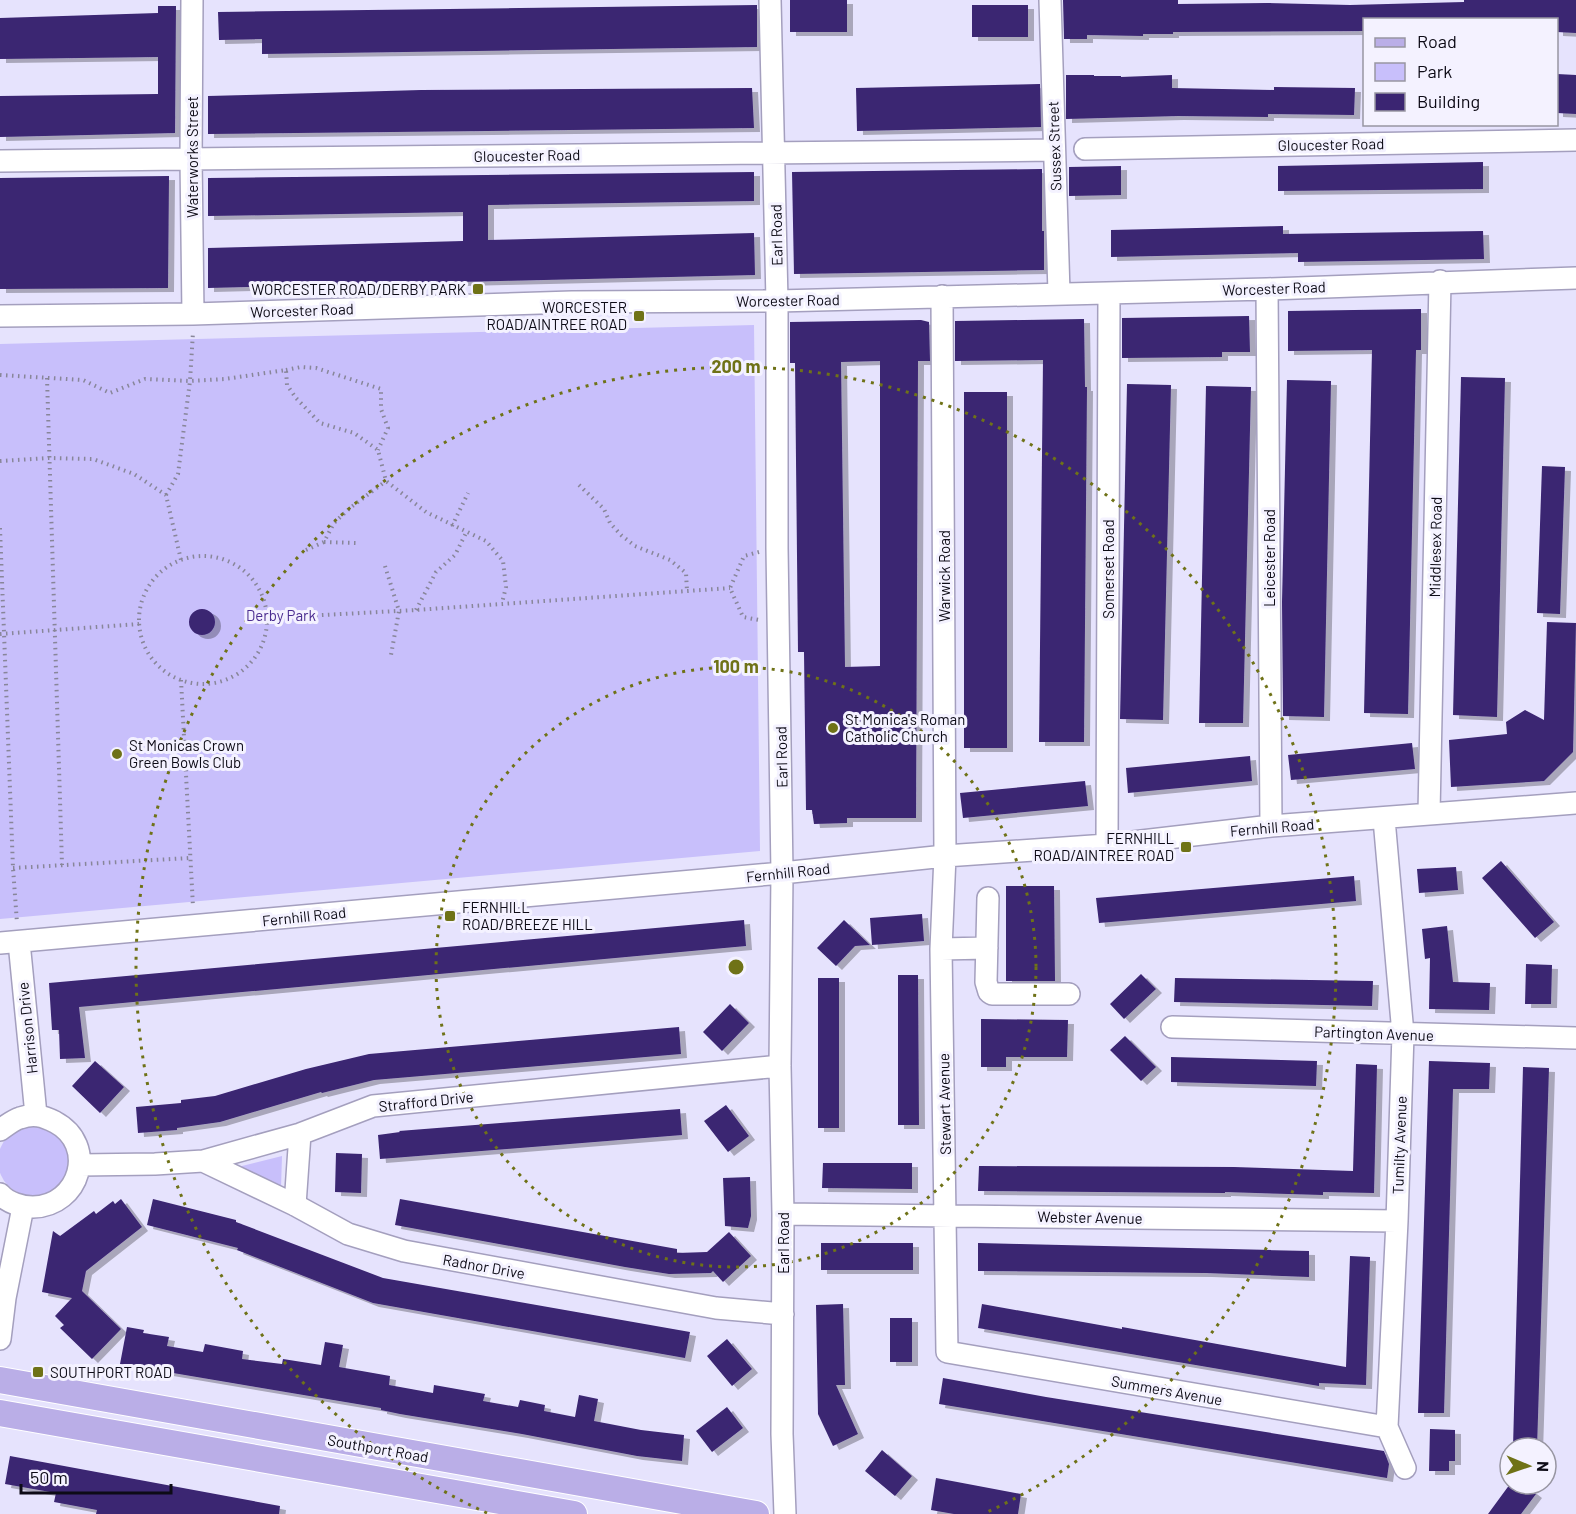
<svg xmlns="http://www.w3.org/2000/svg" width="1576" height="1514" viewBox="0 0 1576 1514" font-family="Barlow,sans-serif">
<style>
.green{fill:#c8bffb}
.building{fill:#3b2572;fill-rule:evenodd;filter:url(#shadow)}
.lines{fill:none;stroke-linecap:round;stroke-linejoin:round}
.minor-casing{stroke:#a49fbe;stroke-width:24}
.major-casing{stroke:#fff;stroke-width:28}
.path{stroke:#888699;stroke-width:4;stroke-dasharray:1.5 4.5;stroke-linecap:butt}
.minor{stroke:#fff;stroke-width:21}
.major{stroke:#baaee7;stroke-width:26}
.ring{fill:none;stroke:#6f7217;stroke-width:3;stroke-dasharray:3 6}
.poi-dot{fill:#6f7217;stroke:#f4f2ff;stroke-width:2}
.labels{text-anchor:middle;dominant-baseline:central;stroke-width:6;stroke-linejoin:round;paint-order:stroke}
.street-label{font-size:15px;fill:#0d0b16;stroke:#f4f2ff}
.poi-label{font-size:15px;fill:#0d0b16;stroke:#f4f2ff;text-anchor:start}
.park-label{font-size:15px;fill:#4a2c90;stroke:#f4f2ff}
.centre{fill:#6f7217;stroke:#f4f2ff;stroke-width:3}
.ring-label{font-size:18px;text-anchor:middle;font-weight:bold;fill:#6f7217;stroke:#f4f2ff;stroke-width:6;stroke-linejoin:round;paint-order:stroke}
</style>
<defs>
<filter id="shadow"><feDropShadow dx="6" dy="4" stdDeviation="0" flood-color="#0004"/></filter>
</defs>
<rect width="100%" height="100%" fill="#e6e3fd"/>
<path class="green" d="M754,325l6,526 -760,68v-575z
M-2 1161a35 35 0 1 1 70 0a35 35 0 1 1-70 0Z
M282,1156l-1,32 -40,-17 1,-5z"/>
<path class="building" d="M790,0h57v32h-57z
M1063,0h115v4l89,-1 83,2 114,-3v-2h112v33l-19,-1v-12h-192v11l-192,1v2h-30v2l-56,-1v4h-23z
M757,5v42l-495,7v-15l-43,1 -1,-28z
M972,5h56v32h-56z
M158,6h18l-1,127 -175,4v-41l158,-2v-37l-158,2v-41l158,-5z
M1557,74l19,1v39l-19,-1z
M1066,75h28v1h27v1l51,-2v13l102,2v-3l81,1 -1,27 -86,-1v3l-90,-1 -112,3z
M1040,84l1,43 -184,4 -1,-43z
M752,88l2,40 -546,6v-38l213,-6z
M1483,162v27l-205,2v-25z
M1121,166v29l-52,1v-29z
M1042,169v62h2v39l-250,4 -2,-102z
M754,172v29l-266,4v35l266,-7 1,42 -547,13v-40l255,-7v-29l-255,4v-38z
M169,176l-1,112 -168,1v-111z
M1283,226v8l200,-3 1,28 -186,3v-9l-187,4v-27z
M1421,309v41h-5l-8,364 -44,-1 8,-363 -84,1v-40z
M1249,316l1,36h-28v5l-100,1v-40z
M1084,319l1,68h2l-3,355h-45l4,-382 -88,1v-40z
M921,320l8,2 1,39h-12l-2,457h-69v5l-33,1 -2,-14h-6l-2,-158h-6l-3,-289h-5v-41zM880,361v305l-35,1 -4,-305z
M1461,377l44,1 -8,339 -44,-2z
M1287,380l44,1 -7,336 -41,-1 -1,-114z
M1127,384l44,1 -8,335 -43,-1z
M1206,386l45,1 -8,336h-44z
M964,392h43v356h-43z
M1542,466l23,1 -5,147 -23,-1z
M189 622a13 13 0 1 1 26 0a13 13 0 1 1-26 0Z
M1547,622l29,1 -3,129 -29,29 -93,6 -2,-47 58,-6 -1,-12 19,-12 19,10z
M1412,743l3,26 -124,11 -3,-25z
M1250,756l2,25 -124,12 -2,-25z
M1085,781l3,25 -125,12 -3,-25z
M1501,861l53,61 -19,16 -53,-60z
M1456,867l2,23 -39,3 -2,-24z
M1354,876l2,25 -257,22 -3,-25z
M1006,886h48l1,95h-49z
M922,914l2,27 -52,4 -2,-27z
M744,920l2,26 -667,61 6,51 -25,1 -1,-29h-7l-3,-47z
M844,920l26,25 -15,1 -19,20 -19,-18z
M1447,926l6,56 37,1 -1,27 -60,-1 1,-51 -5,1 -3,-30z
M1526,964l26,1 -1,39h-26z
M1141,974l15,15 -32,30 -14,-15z
M898,975h20l1,150h-21z
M818,978h21v150h-21z
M1175,978l198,3 -1,25 -198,-4z
M730,1004l19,19 -27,28 -19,-19z
M981,1019l87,1 -1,37h-61v10h-25z
M679,1027l2,27 -307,26 -52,13 -1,-1 -101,30 -43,6v2l-39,3 -2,-26 45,-4v-3l34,-4 91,-27 63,-15z
M1125,1036l31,31 -15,14 -31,-31z
M1171,1057l146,4 -1,25 -145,-4z
M95,1061l29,26 -24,26 -28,-27z
M1429,1061l61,2 -1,26h-36l-9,324h-26z
M1356,1064l21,1 -3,128 -51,-1v3l-98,-3v1l-247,-2 1,-25 255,1 119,4z
M1523,1067l26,1 -12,380h-24z
M726,1105l23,31 -21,16 -24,-31z
M680,1109l2,26 -302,24 -2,-24 22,-3 -1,-1z
M336,1153l26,1 -1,39 -26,-1z
M823,1163h89v26l-90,-1z
M750,1177l1,39 -3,12 -23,-2 -2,-48z
M121,1199l21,28 -56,44 -4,20 39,38 -29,30 -32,-31 4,-3 -9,-9 17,-18 -30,-6 11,-61 7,5 34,-25 2,3 17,-13 2,3z
M153,1199l83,21v2l147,56 307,54 -5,26 -312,-55 -136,-53 1,-2 -91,-23z
M400,1199l277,50v4l30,-1 22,-20 22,24 -28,26 -10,-11 -2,2 -42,1 -44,-7 -230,-42z
M821,1243h92v27h-92z
M978,1243l331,8v26l-103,-4 -228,-2z
M1350,1256l20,1 -4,128 -47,-2v3l-341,-58 4,-24 140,25v-2l224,40z
M843,1304l2,81h-9l22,49 -25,12 -15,-32 -2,-109z
M890,1318h22v44h-22z
M127,1327l17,3 -1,3 26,4 -2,9 36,6 2,-8 38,7 -1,8 40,5 1,-5 38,6 4,-23 18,3 -4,22 51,9 -1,9 44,8 1,-8 51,9 -2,7 35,6 2,-7 25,5 -1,6 31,6 4,-22 19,4 -4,22 47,9 43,5 -2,26 -45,-5 -115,-22 -122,-20 -19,-4v-2l-261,-44z
M727,1339l25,30 -20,17 -25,-30z
M943,1378l103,19 338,54 5,13 -2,14 -448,-74z
M727,1407l16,21 -31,24 -16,-21z
M1430,1429l25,1v31h-6v10h-20z
M882,1450l30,26 -17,20 -30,-25z
M10,1456l270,50 -1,8h-183l1,-4 -43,-8 2,-9 -51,-9z
M936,1478l85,16 -3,20h-64l-23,-4z
M1510,1484h13l13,10 -15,20h-33z"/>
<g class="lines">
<defs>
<path id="minor" d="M192,0l-1,159 2,155
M770,0l7,301v247l5,325 -2,193 3,148 -1,220 3,80
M1050,0l9,293
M1085,149l491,-9
M0,161l1054,-11
M1267,289l4,537
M942,296l3,560 -4,93 6,403 440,75
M0,316l193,-2 379,-12 205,-1 490,-12 309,-11
M1429,813l11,-532
M1384,819l19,215 -6,187 -10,206 18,41
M1107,845l2,-552
M988,898l-2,84 3,10 3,2h77
M19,942l17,173
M0,943l782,-70 163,-17 162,-11 164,-19 305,-23
M941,949l46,-1
M1172,1027l404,11
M0,1130c6,-4 13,-10 20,-12 14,-5 23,-2 35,4 43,23 25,84 -22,85 -11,0 -25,-4 -33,-13
M203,1161l92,44 53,29 56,17 312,57 67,6
M80,1165l75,-1 48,-3 97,-27 73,-28 407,-40
M295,1205l5,-71
M783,1214l614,7
M0,1339l5,-41 18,-91"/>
<path id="major" d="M0,1380l756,134
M0,1413l574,101"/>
</defs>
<use href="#minor" class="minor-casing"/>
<use href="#major" class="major-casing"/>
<path class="path" d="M286,370l15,-3 15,1 65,21v20l7,19 -10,22
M0,375l83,5 27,13 35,-14 45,2 35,-2 61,-9 1,15 9,13 24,25 34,10 24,17 8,31 40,31 60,29 17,20 3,26 -4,16
M47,378l15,487
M0,461l49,-3 44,1 41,15 32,21 15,65
M579,485l25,24 6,14 11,12 14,11 35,14 16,13 1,18
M166,495l12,-21 12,-93 3,-49
M452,526l16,-33
M0,528l13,340 4,55
M324,542l32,1
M306,550l18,-8 10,-19 16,-15 36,-27
M759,552l-15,4 -14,32 13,29 16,3
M139 620a64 64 0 1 1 128 0a64 64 0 1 1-128 0Z
M385,566l14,45 -8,44
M416,610l20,-38 19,-17 11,-22
M268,618l148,-8 314,-22
M0,634l139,-10
M181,680l12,227
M13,868l176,-10"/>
<use href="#minor" class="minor"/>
<use href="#major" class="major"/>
</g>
<g class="ring">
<circle cx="736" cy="967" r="300"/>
<path d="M487 1513A600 600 0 1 1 985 1513"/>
</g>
<g class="poi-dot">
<rect x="472" y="283" width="12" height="12" rx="3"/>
<rect x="633" y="310" width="12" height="12" rx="3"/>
<circle cx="833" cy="728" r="6"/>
<circle cx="117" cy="754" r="6"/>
<rect x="1180" y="841" width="12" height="12" rx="3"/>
<rect x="444" y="910" width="12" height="12" rx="3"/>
<rect x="32" y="1366" width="12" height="12" rx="3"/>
</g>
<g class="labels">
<g class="street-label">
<text transform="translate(1331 144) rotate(-1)">Gloucester Road</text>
<text transform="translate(1054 146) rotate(-92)">Sussex Street</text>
<text transform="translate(527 155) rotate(-1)">Gloucester Road</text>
<text transform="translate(192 157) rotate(-90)">Waterworks Street</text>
<text transform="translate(776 235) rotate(-91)">Earl Road</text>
<text transform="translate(1274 288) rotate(-2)">Worcester Road</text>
<text transform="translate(788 300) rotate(-1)">Worcester Road</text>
<text transform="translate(302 310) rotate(-2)">Worcester Road</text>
<text transform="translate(1435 547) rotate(-89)">Middlesex Road</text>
<text transform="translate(1269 558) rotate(-90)">Leicester Road</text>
<text transform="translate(1108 569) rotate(-90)">Somerset Road</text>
<text transform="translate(944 576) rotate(-90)">Warwick Road</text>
<text transform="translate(781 757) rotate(-91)">Earl Road</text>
<text transform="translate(1272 827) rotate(-5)">Fernhill Road</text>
<text transform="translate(788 872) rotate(-6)">Fernhill Road</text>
<text transform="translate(304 916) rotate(-6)">Fernhill Road</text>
<text transform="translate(27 1028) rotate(-96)">Harrison Drive</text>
<text transform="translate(1374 1033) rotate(2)">Partington Avenue</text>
<text transform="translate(426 1101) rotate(-6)">Strafford Drive</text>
<text transform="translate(944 1104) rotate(-91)">Stewart Avenue</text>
<text transform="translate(1399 1145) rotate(-88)">Tumilty Avenue</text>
<text transform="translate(1090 1217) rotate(1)">Webster Avenue</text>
<text transform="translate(783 1243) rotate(-90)">Earl Road</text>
<text transform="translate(484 1266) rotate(10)">Radnor Drive</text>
<text transform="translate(1167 1390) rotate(10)">Summers Avenue</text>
<text transform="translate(378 1448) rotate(10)">Southport Road</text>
</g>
<g class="poi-label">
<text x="466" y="289" text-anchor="end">WORCESTER ROAD/DERBY PARK</text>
<text x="627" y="307" text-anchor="end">WORCESTER<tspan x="627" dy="17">ROAD/AINTREE ROAD</tspan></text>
<text x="845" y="719">St Monica's Roman<tspan x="845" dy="17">Catholic Church</tspan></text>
<text x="129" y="745">St Monicas Crown<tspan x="129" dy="17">Green Bowls Club</tspan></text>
<text x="1174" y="838" text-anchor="end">FERNHILL<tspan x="1174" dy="17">ROAD/AINTREE ROAD</tspan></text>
<text x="462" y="907">FERNHILL<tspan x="462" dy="17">ROAD/BREEZE HILL</tspan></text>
<text x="50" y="1372">SOUTHPORT ROAD</text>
</g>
<g class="park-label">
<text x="281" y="615">Derby Park</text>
</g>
</g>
<circle cx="736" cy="967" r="9" class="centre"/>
<g class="ring-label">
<text x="736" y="373">200 m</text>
<text x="736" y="673">100 m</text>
</g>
<rect x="1363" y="18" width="195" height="108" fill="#f4f2ff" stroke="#9896a2" stroke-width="1.5"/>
<rect x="1375" y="38" width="30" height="9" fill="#baaee7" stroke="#9896a2" stroke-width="1.5"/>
<text x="1417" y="48" font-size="18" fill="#0d0b16">Road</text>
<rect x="1375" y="63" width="30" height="18" fill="#c8bffb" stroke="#9896a2" stroke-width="1.5"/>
<text x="1417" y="78" font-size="18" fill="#0d0b16">Park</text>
<rect x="1375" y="93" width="30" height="18" fill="#3b2572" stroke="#9896a2" stroke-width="1.5"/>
<text x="1417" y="108" font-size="18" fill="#0d0b16">Building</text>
<g transform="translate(1528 1466) rotate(92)"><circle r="28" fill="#f4f2ff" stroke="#9896a2" stroke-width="1.5"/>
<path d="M0-4.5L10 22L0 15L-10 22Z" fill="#6f7217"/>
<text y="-9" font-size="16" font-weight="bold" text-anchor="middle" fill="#0d0b16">N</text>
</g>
<path d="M21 1484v9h150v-9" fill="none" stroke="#0d0b16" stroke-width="3"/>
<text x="30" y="1484" font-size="18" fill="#0d0b16" stroke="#f4f2ff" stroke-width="4.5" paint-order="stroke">50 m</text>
</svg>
